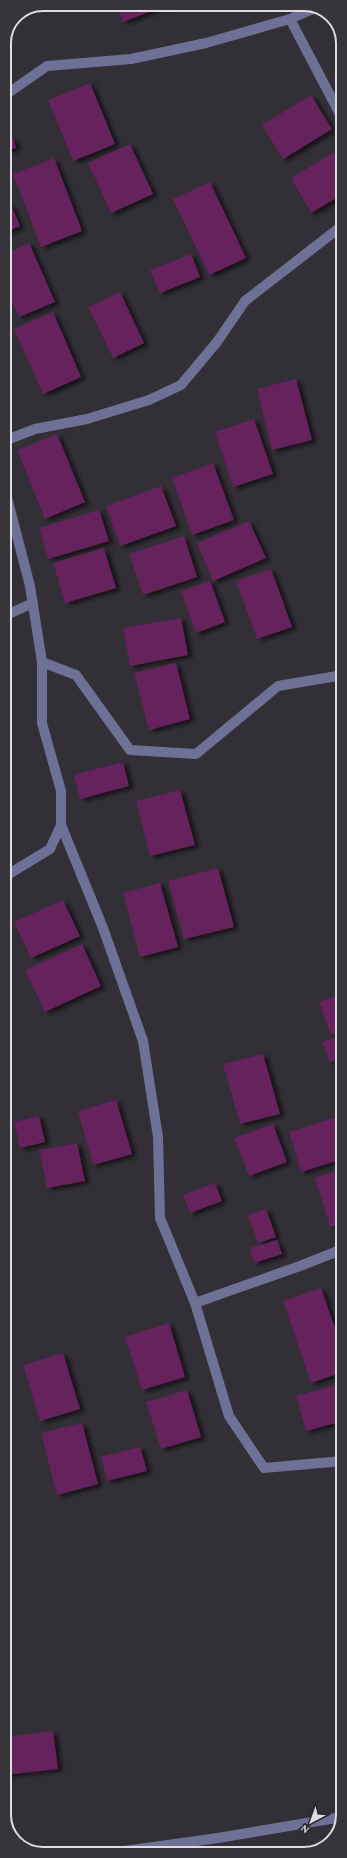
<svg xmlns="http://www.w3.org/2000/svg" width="347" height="1858" viewBox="0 0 347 1858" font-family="'Crimson Pro',serif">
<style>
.building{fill:#66215c;filter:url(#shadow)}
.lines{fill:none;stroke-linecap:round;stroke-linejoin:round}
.minor{stroke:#6e7195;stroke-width:10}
.rim{fill:none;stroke:#dfdde1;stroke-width:2}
</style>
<defs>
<filter id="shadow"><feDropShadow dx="4.5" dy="2.5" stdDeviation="2" flood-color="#0009"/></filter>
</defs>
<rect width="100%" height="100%" fill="#322f36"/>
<path class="building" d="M116,4h45l1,3 -39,15z
M162,4h22v1l-20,5z
M343,74v21l-10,-15z
M90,83l25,61 -42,17 -25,-61z
M311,95l21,34 -49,30 -21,-34z
M13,137l3,11 -12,3v-11z
M130,144l23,50 -42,19 -23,-50z
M343,147v47l-32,19 -20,-35z
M54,158l28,73 -41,16 -28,-73z
M210,182l36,76 -37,17 -36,-76z
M11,205l9,21 -16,7v-25z
M29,243l26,59 -36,15 -15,-33v-29z
M191,254l9,23 -40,16 -10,-23z
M120,292l24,51 -31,15 -25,-51z
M53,312l28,65 -38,17 -29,-65z
M296,379l16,61 -40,10 -15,-61z
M254,419l19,55 -40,13 -18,-55z
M57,434l28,68 -40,17 -28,-69z
M213,463l21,57 -42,15 -20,-57z
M161,486l15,40 -56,20 -14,-40z
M99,510l10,31 -61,18 -9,-31z
M249,521l17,37 -53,23 -16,-38z
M184,536l13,41 -54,18 -14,-41z
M104,548l12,40 -51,15 -12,-40z
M271,569l21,58 -35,12 -21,-58z
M210,581l15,41 -29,11 -15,-42z
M181,618l7,37 -58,11 -7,-38z
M176,663l14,56 -41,11 -15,-57z
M123,762l6,24 -49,13 -6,-24z
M180,790l15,55 -45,11 -14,-55z
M218,868l16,59 -50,12 -16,-58z
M160,883l18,64 -38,10 -17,-64z
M63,900l17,36 -49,22 -17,-36z
M82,944l19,42 -56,26 -20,-42z
M343,994v37l-12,4 -12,-33z
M343,1034v24l-13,4 -8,-20z
M263,1054l17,60 -40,10 -17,-60z
M116,1100l16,54 -39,11 -15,-54z
M39,1116l6,26 -25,6 -6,-26z
M337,1117l6,18v24l-42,13 -12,-40z
M273,1124l14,38 -38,14 -15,-38z
M77,1143l8,38 -38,7 -8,-38z
M343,1169v54l-13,4 -15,-49z
M215,1183l7,18 -32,12 -7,-18z
M266,1209l10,28 -18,6 -10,-28z
M277,1240l5,14 -28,9 -4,-15z
M321,1288l22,63v21l-32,11 -28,-82z
M169,1323l16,54 -43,13 -17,-53z
M63,1353l17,56 -40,12 -17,-56z
M343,1383v38l-37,10 -10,-35z
M187,1390l14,47 -40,12 -15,-47z
M82,1423l16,61 -41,11 -16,-62z
M140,1447l7,24 -40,10 -6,-24z
M53,1731l5,38 -54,6v-38z"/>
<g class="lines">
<path class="minor" d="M315,8l-25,11 53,101
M4,96l43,-30 84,-7 75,-16 84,-24
M4,441l31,-12 52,-10 62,-19 32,-15 36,-43 28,-41 98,-76
M4,486l26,100 12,76v61l19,68v34l-11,24 -46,28
M4,616l29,-13
M42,662l34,13 54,75 66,4 82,-68 65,-11
M61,825l42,103 40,113 15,96 2,81 35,85 34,113 35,52 79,-7
M195,1303l105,-37 43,-17
M60,1854l57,-2 101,-14 124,-21"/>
</g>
<path d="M0 0H347V1858H0ZM43 11H304A32 32 0 0 1 336 43V1815A32 32 0 0 1 304 1847H43A32 32 0 0 1 11 1815V43A32 32 0 0 1 43 11Z" fill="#38353a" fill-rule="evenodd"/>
<path class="rim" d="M43 11H304A32 32 0 0 1 336 43V1815A32 32 0 0 1 304 1847H43A32 32 0 0 1 11 1815V43A32 32 0 0 1 43 11Z"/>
<g transform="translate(311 1822) rotate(221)" stroke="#29262c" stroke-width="3" paint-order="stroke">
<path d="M0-3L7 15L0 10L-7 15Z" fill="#dfdde1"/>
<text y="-6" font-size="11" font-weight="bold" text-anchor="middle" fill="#dfdde1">N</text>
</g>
</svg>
